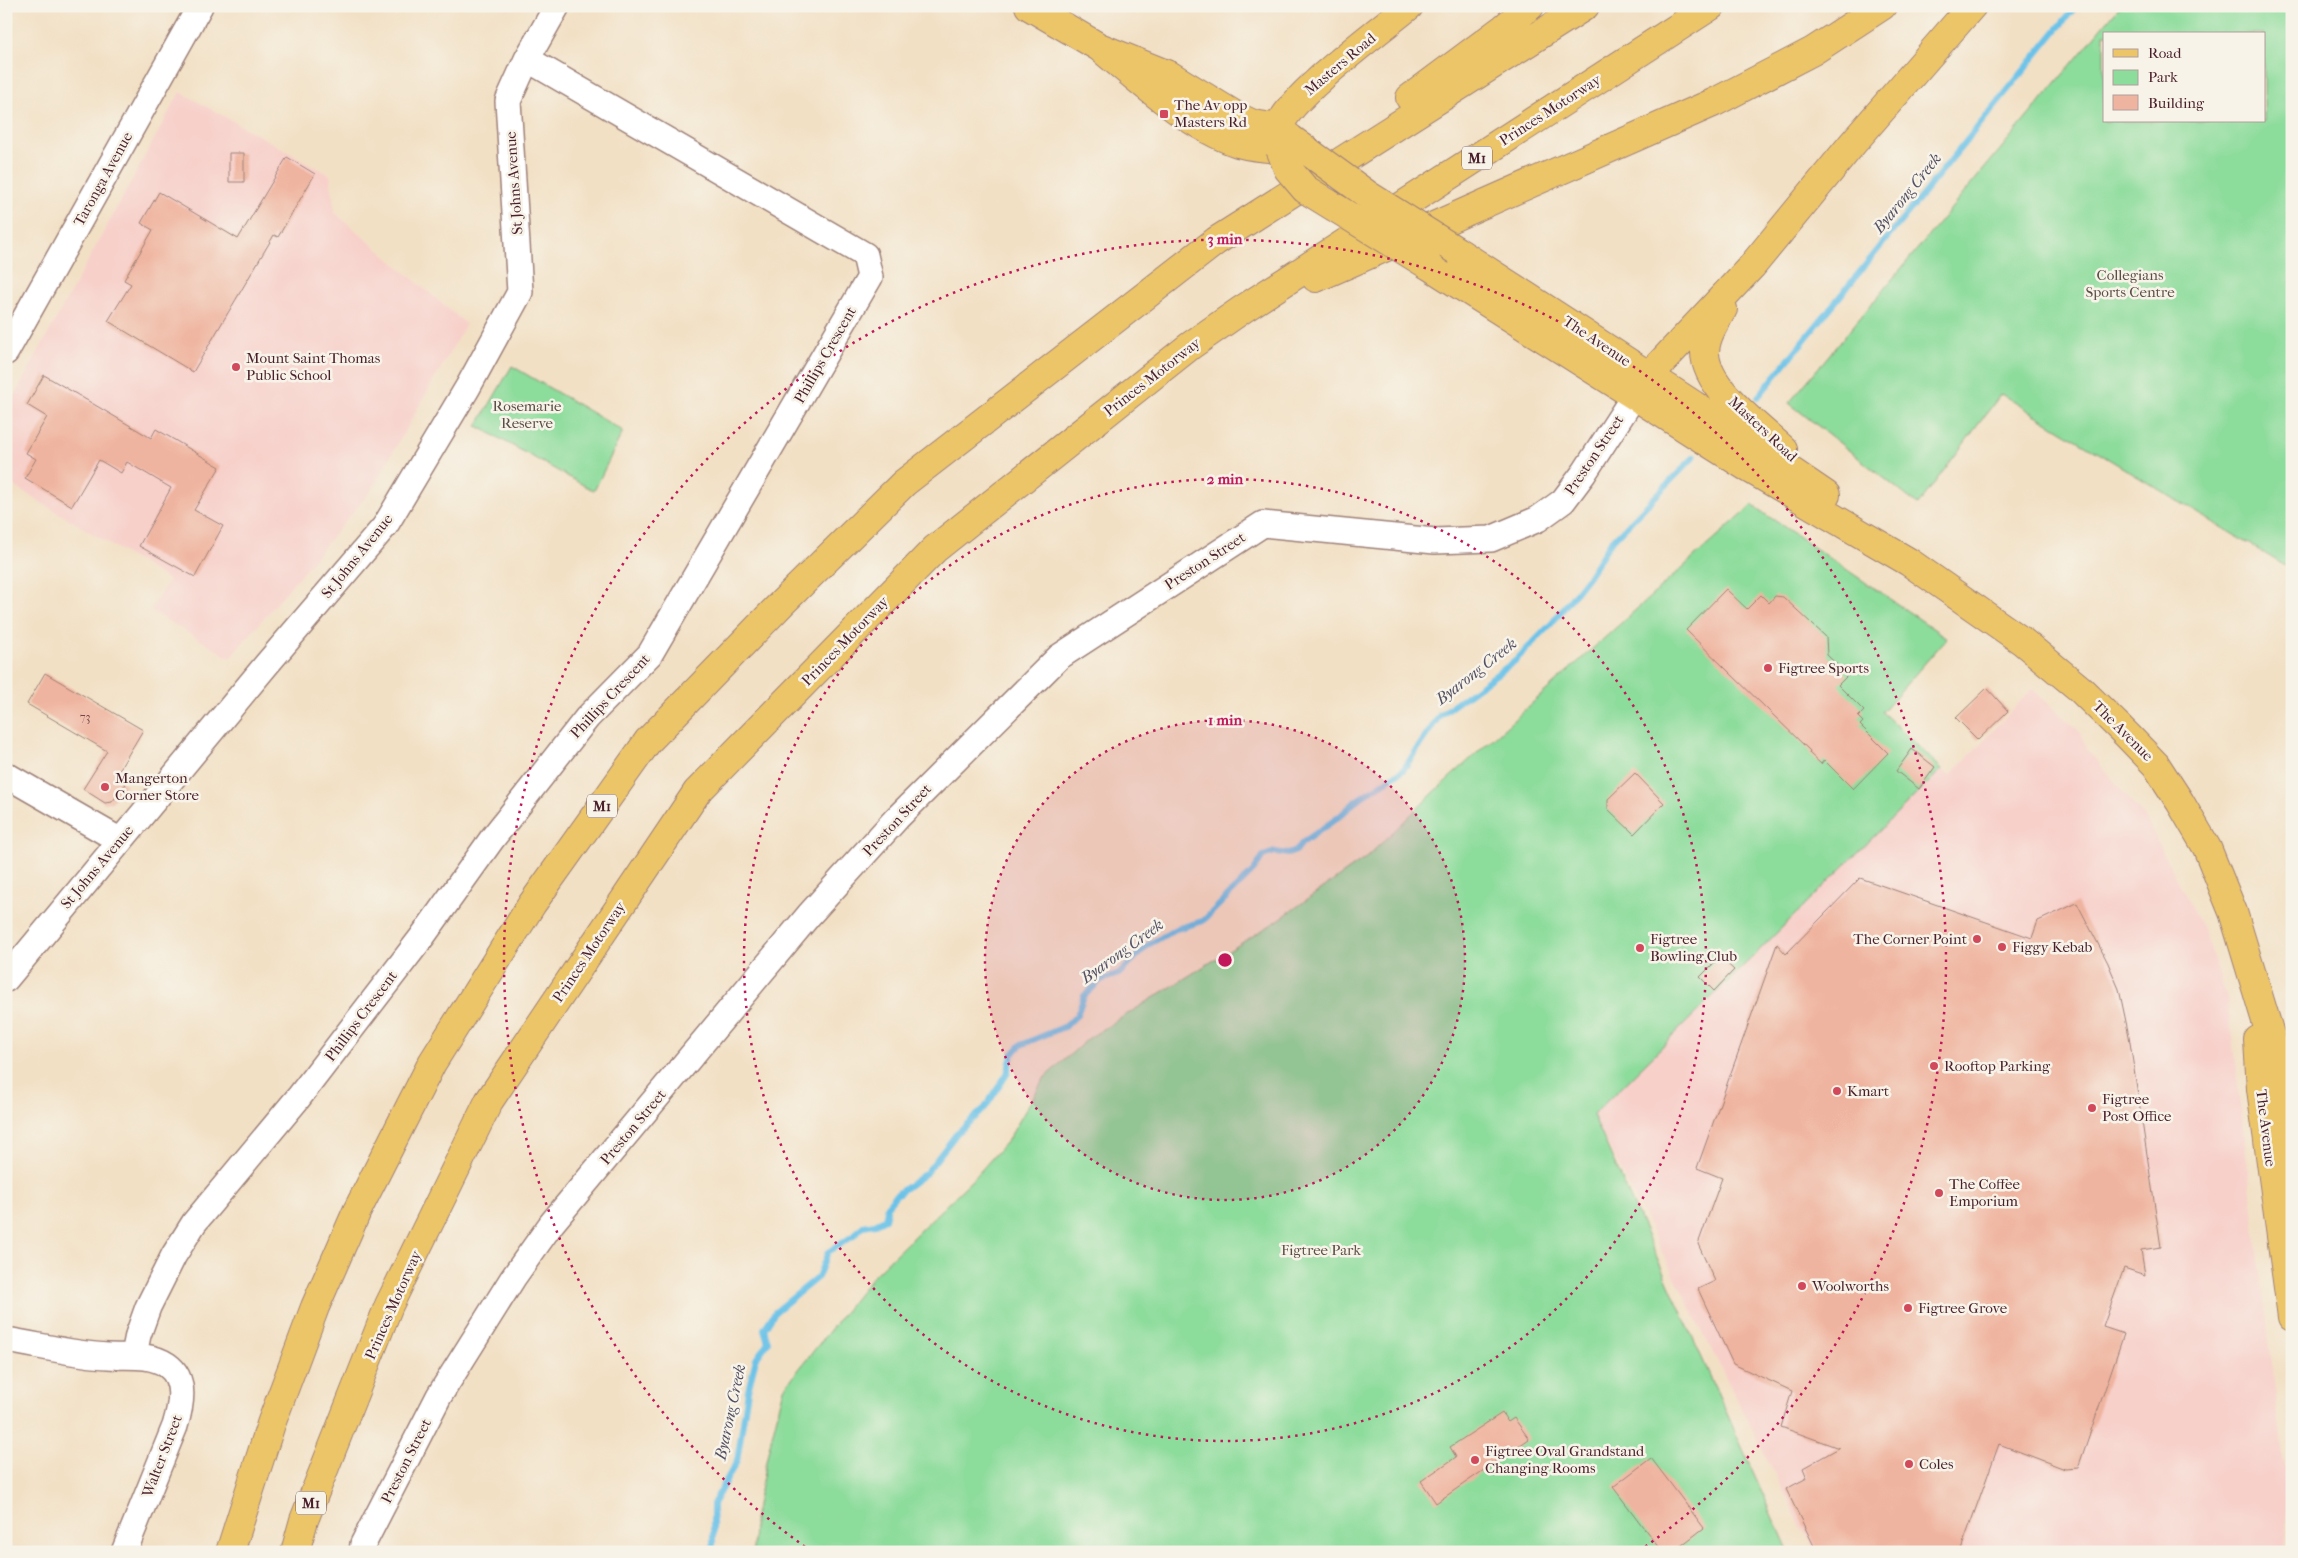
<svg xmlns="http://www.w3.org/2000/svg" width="2298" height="1558" viewBox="0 0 2298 1558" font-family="'IM FELL French Canon',serif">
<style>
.built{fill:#f7d0ca}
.green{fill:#8cdc9b;stroke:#6b7e63;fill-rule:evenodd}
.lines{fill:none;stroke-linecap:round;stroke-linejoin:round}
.stream{stroke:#6bc2e8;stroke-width:6}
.building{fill:#efb49f}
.minor-casing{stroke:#9e8078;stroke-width:28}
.major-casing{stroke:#9e8078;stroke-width:30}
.highway-casing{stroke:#9e8078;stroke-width:30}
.minor{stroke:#fff;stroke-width:25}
.major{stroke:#edc569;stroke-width:28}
.highway{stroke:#edc569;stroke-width:28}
.major-bridge-casing{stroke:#9e8078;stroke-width:30;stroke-linecap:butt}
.major-bridge{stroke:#edc569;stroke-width:28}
.ring{fill:none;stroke:#c2185b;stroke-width:2.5;stroke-dasharray:2.5 5}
.poi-dot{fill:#d1495b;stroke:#f7f3e8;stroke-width:2}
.labels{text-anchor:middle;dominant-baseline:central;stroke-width:5;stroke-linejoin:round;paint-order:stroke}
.number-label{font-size:12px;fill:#734448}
.shield{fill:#f7f3e8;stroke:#7e5f64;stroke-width:1}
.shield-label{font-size:14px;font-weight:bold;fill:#4a1f2b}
.street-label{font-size:15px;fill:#4a1f2b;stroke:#f7f3e8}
.poi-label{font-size:15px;fill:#4a1f2b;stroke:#f7f3e8;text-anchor:start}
.park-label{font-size:15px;fill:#5a4e47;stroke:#f7f3e8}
.water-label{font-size:16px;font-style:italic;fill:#545064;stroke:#f7f3e8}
.centre{fill:#c2185b;stroke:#f7f3e8;stroke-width:2.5}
.ring-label{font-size:15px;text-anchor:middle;font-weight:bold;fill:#c2185b;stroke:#f7f3e8;stroke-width:5;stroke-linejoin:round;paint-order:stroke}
</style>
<rect width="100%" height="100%" fill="#f7f3e8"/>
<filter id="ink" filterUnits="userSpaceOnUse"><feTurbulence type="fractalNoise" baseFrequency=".02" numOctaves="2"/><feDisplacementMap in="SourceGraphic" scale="10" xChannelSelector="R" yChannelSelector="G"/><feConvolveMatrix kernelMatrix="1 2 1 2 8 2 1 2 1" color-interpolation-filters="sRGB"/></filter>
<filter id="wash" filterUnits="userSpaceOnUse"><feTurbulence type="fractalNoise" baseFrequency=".0096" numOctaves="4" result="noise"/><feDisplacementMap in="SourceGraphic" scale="20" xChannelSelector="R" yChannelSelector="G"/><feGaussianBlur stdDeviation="1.12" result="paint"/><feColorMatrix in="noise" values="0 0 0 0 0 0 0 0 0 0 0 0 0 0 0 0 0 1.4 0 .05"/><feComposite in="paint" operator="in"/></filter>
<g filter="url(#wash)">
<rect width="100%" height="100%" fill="#f2e0c5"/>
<path class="built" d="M180,92l150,83 5,38 131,111 -96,168 -140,166 -80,-48 19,-30 -163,-99v-70z
M2032,689l47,42 8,18 59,70 58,112 23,66 59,483 1,47 -2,25h-471l-221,-437 349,-346 8,7z"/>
<path class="green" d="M2120,6h172v564l-291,-176 -83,111 -129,-102zM2104,34h160v87h-160z
M512,366l111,65 -29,60 -117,-65z
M1752,505l195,133 -65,74 60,57 -349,346 196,437h-1036l1,-32 14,-68 16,-64 90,-113 103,-100 31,-35 37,-63 44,-39 188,-117 90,-64 79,-76z"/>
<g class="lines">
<path class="stream" d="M1758,397l318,-391
M713,1552v-48l24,-43 11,-71 8,-31 12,-17 -4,-13 11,-17 43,-35 10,-25 25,-16 10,-10 12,-2 10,-5 2,-8 -1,-4 10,-12 30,-22 31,-40 28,-25 22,-34 5,-19 9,-10 45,-19 11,-11 7,-19 17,-16 18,-6 29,-29 28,-16 27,-8 51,-51 9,-14 12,-4 13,2 8,-3 6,-8 38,-27 17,-16 46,-30 37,-55 75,-54 37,-38 36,-46 22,-34 84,-86"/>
</g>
<g id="blocks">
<path class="building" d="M229,153h15v29h-15z
M287,157l28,17 -37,63 -4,-2 -81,137 -85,-51 23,-37 -7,-4 29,-50 -12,-7 18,-31 79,47z
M44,375l107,63 5,-9 64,38 -26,43 29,16 -28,51 -56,-31 32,-58 -44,-26 -6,11 -22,-13 -27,46 -47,-28 11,-19 -10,-6 21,-36 -20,-12z
M1726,589l21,20 14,-14 8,8 6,-7 8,1 43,40 1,18 21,20 -10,10 26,26 -6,6 5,5 -3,3 28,28 -35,36 -29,-29 -3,4 -12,-11 1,-2 -124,-121z
M45,673l98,57 -28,47 11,7 -14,18 -7,1 -22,-14 24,-38 -80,-47z
M1987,688l21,23 -30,29 -22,-22z
M1912,749l23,18 -16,22 -23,-18z
M1635,773l29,30 -30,31 -26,-25v-10z
M1860,878l172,60 6,-17 39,-18 31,60 11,26 10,47 32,211 -20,3 4,25 -21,-7 -21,59 21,7 -46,134 -13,1 -66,-25 -39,108h-143l-31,-63 21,-11 -4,-10 36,-20 -58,-21 11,-36 -59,-27 -35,-75 17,-8 -17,-37 24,-66 -25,-10 80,-224 9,10z
M1720,957l14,13 -20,21 -14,-14z
M1502,1413l6,9 6,-4 15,21 -93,64 -15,-22 35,-24 -6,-10z
M1651,1458l53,70 -31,24h-11l-49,-65z"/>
</g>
</g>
<g filter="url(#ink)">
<use href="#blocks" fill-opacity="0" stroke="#9e8078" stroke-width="1"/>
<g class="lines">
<defs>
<path id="minor" d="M6,352l194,-346
M6,775l113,65
M6,979l261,-315 118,-138 83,-139 52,-95 -12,-191 19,-42 30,-53
M6,1340c33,5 69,15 102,16 19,1 42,-3 59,9 20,14 14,41 8,61l-51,126
M134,1355l4,-20 10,-28 26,-52 20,-32 105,-126 123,-160 70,-98 95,-121 63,-64 220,-377 -5,-22 -338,-196
M362,1552l1,-8 76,-148 74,-118 39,-55 257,-308 88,-97 162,-161 204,-133 172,17 56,-2 47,-20 25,-18 21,-28 50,-77"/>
<path id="major" d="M1029,6l70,41 72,29 67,41 15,7 25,4 13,11
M1099,47c40,33 89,79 139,96 14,4 27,5 42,6 -2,-7 -4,-15 -1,-22 11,-31 101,-97 130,-121
M1457,251l237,154 132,90
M1428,265l322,204 159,93 113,79 57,47 48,47 29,30 24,37 27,46 26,64 40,132 8,40 11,75
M1723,309c-8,13 -17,27 -18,42 -1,36 54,76 78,98
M1638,390l20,-24 94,-100 101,-123 119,-137
M2258,1040l3,49 31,228"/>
<path id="highway" d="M1410,98l94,-70 26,-22
M1316,278l399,-176 98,-51 69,-45
M230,1552l41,-128 44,-117 42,-96 75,-148 100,-159 116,-163 135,-139 121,-119 312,-242 369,-235
M295,1552l9,-32 85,-215 100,-204 208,-309 238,-243 255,-203 53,-37 468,-303"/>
</defs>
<use href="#minor" class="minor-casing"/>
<use href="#major" class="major-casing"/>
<use href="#highway" class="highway-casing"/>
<use href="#minor" class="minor"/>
<use href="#major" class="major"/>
<use href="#highway" class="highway"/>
<defs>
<path id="major-bridge" d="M1291,139l77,56 89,56
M1280,149l8,20 17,20 123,76"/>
</defs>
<use href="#major-bridge" class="major-bridge-casing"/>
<use href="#major-bridge" class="major-bridge"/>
</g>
</g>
<circle cx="1225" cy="960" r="240" fill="#c2185b" fill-opacity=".12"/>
<g class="ring">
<circle cx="1225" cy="960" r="240"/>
<circle cx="1225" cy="960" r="481"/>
<path d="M811 1551A721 721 0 1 1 1639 1551"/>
</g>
<g class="poi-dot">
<rect x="1159" y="109" width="10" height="10" rx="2.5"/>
<circle cx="236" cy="367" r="5"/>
<circle cx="1768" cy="668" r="5"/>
<circle cx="105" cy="787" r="5"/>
<circle cx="1977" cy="939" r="5"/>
<circle cx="2002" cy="947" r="5"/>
<circle cx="1640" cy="948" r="5"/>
<circle cx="1934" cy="1066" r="5"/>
<circle cx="1837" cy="1091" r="5"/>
<circle cx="2092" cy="1108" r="5"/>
<circle cx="1939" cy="1193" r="5"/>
<circle cx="1802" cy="1286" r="5"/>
<circle cx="1908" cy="1308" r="5"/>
<circle cx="1475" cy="1460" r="5"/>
<circle cx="1909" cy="1464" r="5"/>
</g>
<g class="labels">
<g class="number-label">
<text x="85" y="717">73</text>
</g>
<g class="shield">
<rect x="1462" y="146.5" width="30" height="23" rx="4"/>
<rect x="587" y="794.5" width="30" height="23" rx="4"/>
<rect x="296" y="1491.5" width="30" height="23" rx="4"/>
</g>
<g class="shield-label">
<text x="1477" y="158">M1</text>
<text x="602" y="806">M1</text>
<text x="311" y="1503">M1</text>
</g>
<g class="street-label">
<text transform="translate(1340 64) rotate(-40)">Masters Road</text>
<text transform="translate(1550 110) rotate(-33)">Princes Motorway</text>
<text transform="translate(103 179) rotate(-61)">Taronga Avenue</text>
<text transform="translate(514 183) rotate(-94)">St Johns Avenue</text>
<text transform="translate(1597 341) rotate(34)">The Avenue</text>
<text transform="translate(825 355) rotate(-60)">Phillips Crescent</text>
<text transform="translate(1152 377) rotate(-38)">Princes Motorway</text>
<text transform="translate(1763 429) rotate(43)">Masters Road</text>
<text transform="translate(1594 455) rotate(-56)">Preston Street</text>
<text transform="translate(357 556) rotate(-51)">St Johns Avenue</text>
<text transform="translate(1205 561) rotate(-33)">Preston Street</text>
<text transform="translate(845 641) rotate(-46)">Princes Motorway</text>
<text transform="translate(610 696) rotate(-47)">Phillips Crescent</text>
<text transform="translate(2123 731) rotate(45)">The Avenue</text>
<text transform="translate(897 820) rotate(-47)">Preston Street</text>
<text transform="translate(97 867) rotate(-50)">St Johns Avenue</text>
<text transform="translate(589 952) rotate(-56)">Princes Motorway</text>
<text transform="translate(361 1016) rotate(-53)">Phillips Crescent</text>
<text transform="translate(633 1127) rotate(-50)">Preston Street</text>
<text transform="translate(2266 1128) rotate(83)">The Avenue</text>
<text transform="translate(393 1305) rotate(-66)">Princes Motorway</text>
<text transform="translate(162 1456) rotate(-69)">Walter Street</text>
<text transform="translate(406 1461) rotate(-63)">Preston Street</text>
</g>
<g class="poi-label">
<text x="1174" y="105">The Av opp<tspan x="1174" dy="17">Masters Rd</tspan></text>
<text x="246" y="358">Mount Saint Thomas<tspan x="246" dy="17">Public School</tspan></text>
<text x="1778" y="668">Figtree Sports</text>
<text x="115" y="778">Mangerton<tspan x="115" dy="17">Corner Store</tspan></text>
<text x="1650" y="939">Figtree<tspan x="1650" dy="17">Bowling Club</tspan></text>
<text x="1967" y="939" text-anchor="end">The Corner Point</text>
<text x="2012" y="947">Figgy Kebab</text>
<text x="1944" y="1066">Rooftop Parking</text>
<text x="1847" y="1091">Kmart</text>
<text x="2102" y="1099">Figtree<tspan x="2102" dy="17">Post Office</tspan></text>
<text x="1949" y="1184">The Coffee<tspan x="1949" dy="17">Emporium</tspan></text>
<text x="1812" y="1286">Woolworths</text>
<text x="1918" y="1308">Figtree Grove</text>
<text x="1485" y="1451">Figtree Oval Grandstand<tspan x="1485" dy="17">Changing Rooms</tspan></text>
<text x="1919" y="1464">Coles</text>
</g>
<g class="park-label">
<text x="2130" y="275">Collegians<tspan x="2130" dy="17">Sports Centre</tspan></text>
<text x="527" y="406">Rosemarie<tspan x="527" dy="17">Reserve</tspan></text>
<text x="1321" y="1250">Figtree Park</text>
</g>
<g class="water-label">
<text transform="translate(1907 193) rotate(-51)">Byarong Creek</text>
<text transform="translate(1476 671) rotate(-38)">Byarong Creek</text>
<text transform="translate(1122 951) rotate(-36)">Byarong Creek</text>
<text transform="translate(730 1412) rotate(-78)">Byarong Creek</text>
</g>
</g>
<circle cx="1225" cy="960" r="8" class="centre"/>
<g class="ring-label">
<text x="1225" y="244">3 min</text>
<text x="1225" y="484">2 min</text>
<text x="1225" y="725">1 min</text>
</g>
<rect width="2298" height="1558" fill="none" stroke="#f7f3e8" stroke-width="25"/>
<rect x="2103" y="32" width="162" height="90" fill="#f7f3e8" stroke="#b29e9c"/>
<rect x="2113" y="49" width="25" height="8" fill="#edc569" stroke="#b29e9c"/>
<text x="2148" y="58" font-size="15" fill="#4a1f2b">Road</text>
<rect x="2113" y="70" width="25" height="15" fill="#8cdc9b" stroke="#b29e9c"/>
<text x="2148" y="82" font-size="15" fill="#4a1f2b">Park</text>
<rect x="2113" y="95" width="25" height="15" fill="#efb49f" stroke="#b29e9c"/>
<text x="2148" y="108" font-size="15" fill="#4a1f2b">Building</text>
</svg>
